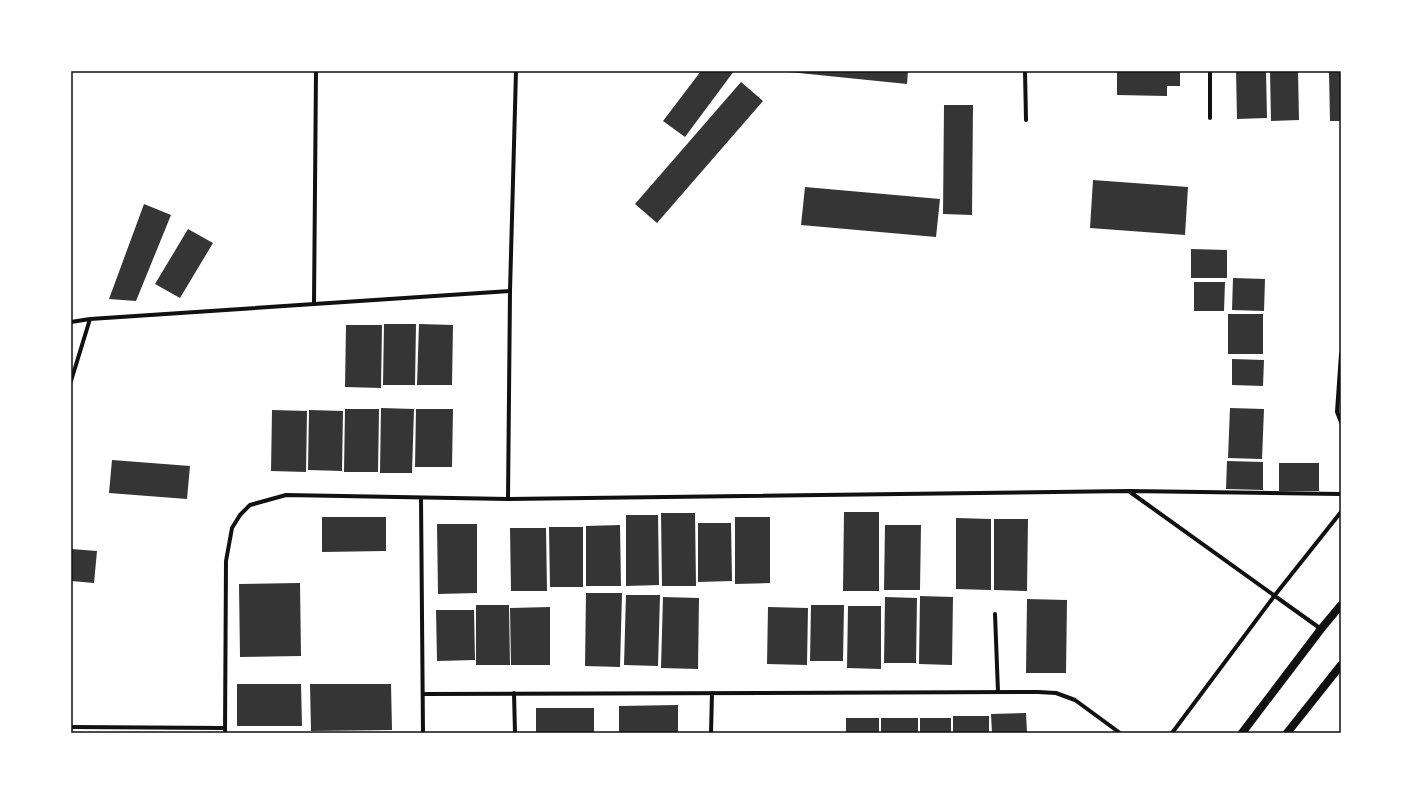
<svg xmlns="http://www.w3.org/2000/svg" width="1412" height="804" viewBox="0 0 1412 804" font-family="'Golos Text',sans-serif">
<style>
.building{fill:#353535}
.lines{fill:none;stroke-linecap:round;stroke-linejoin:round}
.minor{stroke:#111;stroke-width:4}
.secondary{stroke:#111;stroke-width:8}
.neatline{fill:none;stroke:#111;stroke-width:1.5}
</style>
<rect width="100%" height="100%" fill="#fff"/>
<path class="building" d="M701,71h33l-49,66 -22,-16z
M789,71h119l-1,13 -118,-12z
M1117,71h63v15h-13v10l-50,-1z
M1236,71h30l1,47 -30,1z
M1270,71h28l1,49 -28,1z
M1341,71v50h-11l-1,-49z
M741,82l22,19 -106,122 -22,-19z
M944,105h29l-1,110 -29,-1z
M1093,180l95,7 -3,48 -95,-7z
M805,187l135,12 -4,38 -135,-12z
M144,204l27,11 -35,86 -27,-2z
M188,229l25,14 -33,55 -25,-14z
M1191,249l36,1v28h-36z
M1233,278l32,1 -1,32 -32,-1z
M1194,282h31l-1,29h-30z
M1228,314h35v40h-35z
M384,324h32l-1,61h-32z
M419,324l34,1 -1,60h-35z
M346,325h36l-1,63 -36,-1z
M1232,359l32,1 -1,26 -31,-1z
M381,408l33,1 -2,64h-32z
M1230,408l34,1 -2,50 -34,-1z
M345,409h34l-1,63h-34z
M416,409h37l-1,58h-37z
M272,410l35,1 -1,61 -35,-1z
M309,410l34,1 -1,60 -34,-1z
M112,460l78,6 -3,33 -78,-6z
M1227,461l36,1v28l-37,-1z
M1279,463h40v28h-40z
M844,512h35v79h-36z
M661,513h34l1,73h-34z
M626,515h32l1,70 -33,1z
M322,517h64v34l-64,1z
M735,517h35v66l-35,1z
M956,518l35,1v71l-35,-1z
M994,519h34l-1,72 -33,-1z
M698,523h33l1,58 -34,1z
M437,524h40v69l-39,1z
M620,525l1,61h-35v-60z
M885,525h36l-1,65h-36z
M549,527h34v60h-33z
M510,528h36l1,63h-36z
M71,549l26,2 -3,32 -23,-2z
M300,583l1,73 -61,1 -1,-73z
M586,593h36l-2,74 -35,-1z
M626,595h34l-2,71 -34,-1z
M920,596l33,1 -1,68 -33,-1z
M663,597l36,1 -1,71 -37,-1z
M885,597l32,1 -1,65h-32z
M1027,599l40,1 -1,73h-40z
M476,605h33l1,60h-34z
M811,605h33l-1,56h-33z
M848,606h33v63l-34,-1z
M550,607v58h-39l-1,-57z
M768,607l40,1 -1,57 -40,-1z
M436,610h38l1,50 -38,1z
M237,684h64l1,42h-65z
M310,684h81l1,46 -81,1z
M678,705v28h-59v-27z
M536,708h58v25h-58z
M1026,713l1,20h-35l-1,-19z
M953,716h36v17h-36z
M846,718h33v15h-33z
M881,718h37v15h-37z
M920,718h31v15h-31z"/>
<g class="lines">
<path class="minor" d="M1025,71l1,49
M1210,71v47
M314,304l2,-233
M71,322l19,-3 420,-28
M1341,354l-4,58 4,10
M71,381l19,-62
M1130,492l191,137
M421,498l2,235
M508,499l2,-208 6,-220
M995,614l3,78
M514,693l1,40
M423,694l615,-2 18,1 19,7 45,33
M71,727l154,1
M225,733l1,-172 6,-33 8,-13 10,-10 36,-10 222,4 621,-8 212,3
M711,733l1,-40
M1172,733l103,-138 66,-83"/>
<path class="secondary" d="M1242,733l79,-104 20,-24
M1287,733l54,-68"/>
</g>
<rect width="1412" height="804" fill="none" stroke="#ffffff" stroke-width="144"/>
<rect x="72" y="72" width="1268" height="660" class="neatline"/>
</svg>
